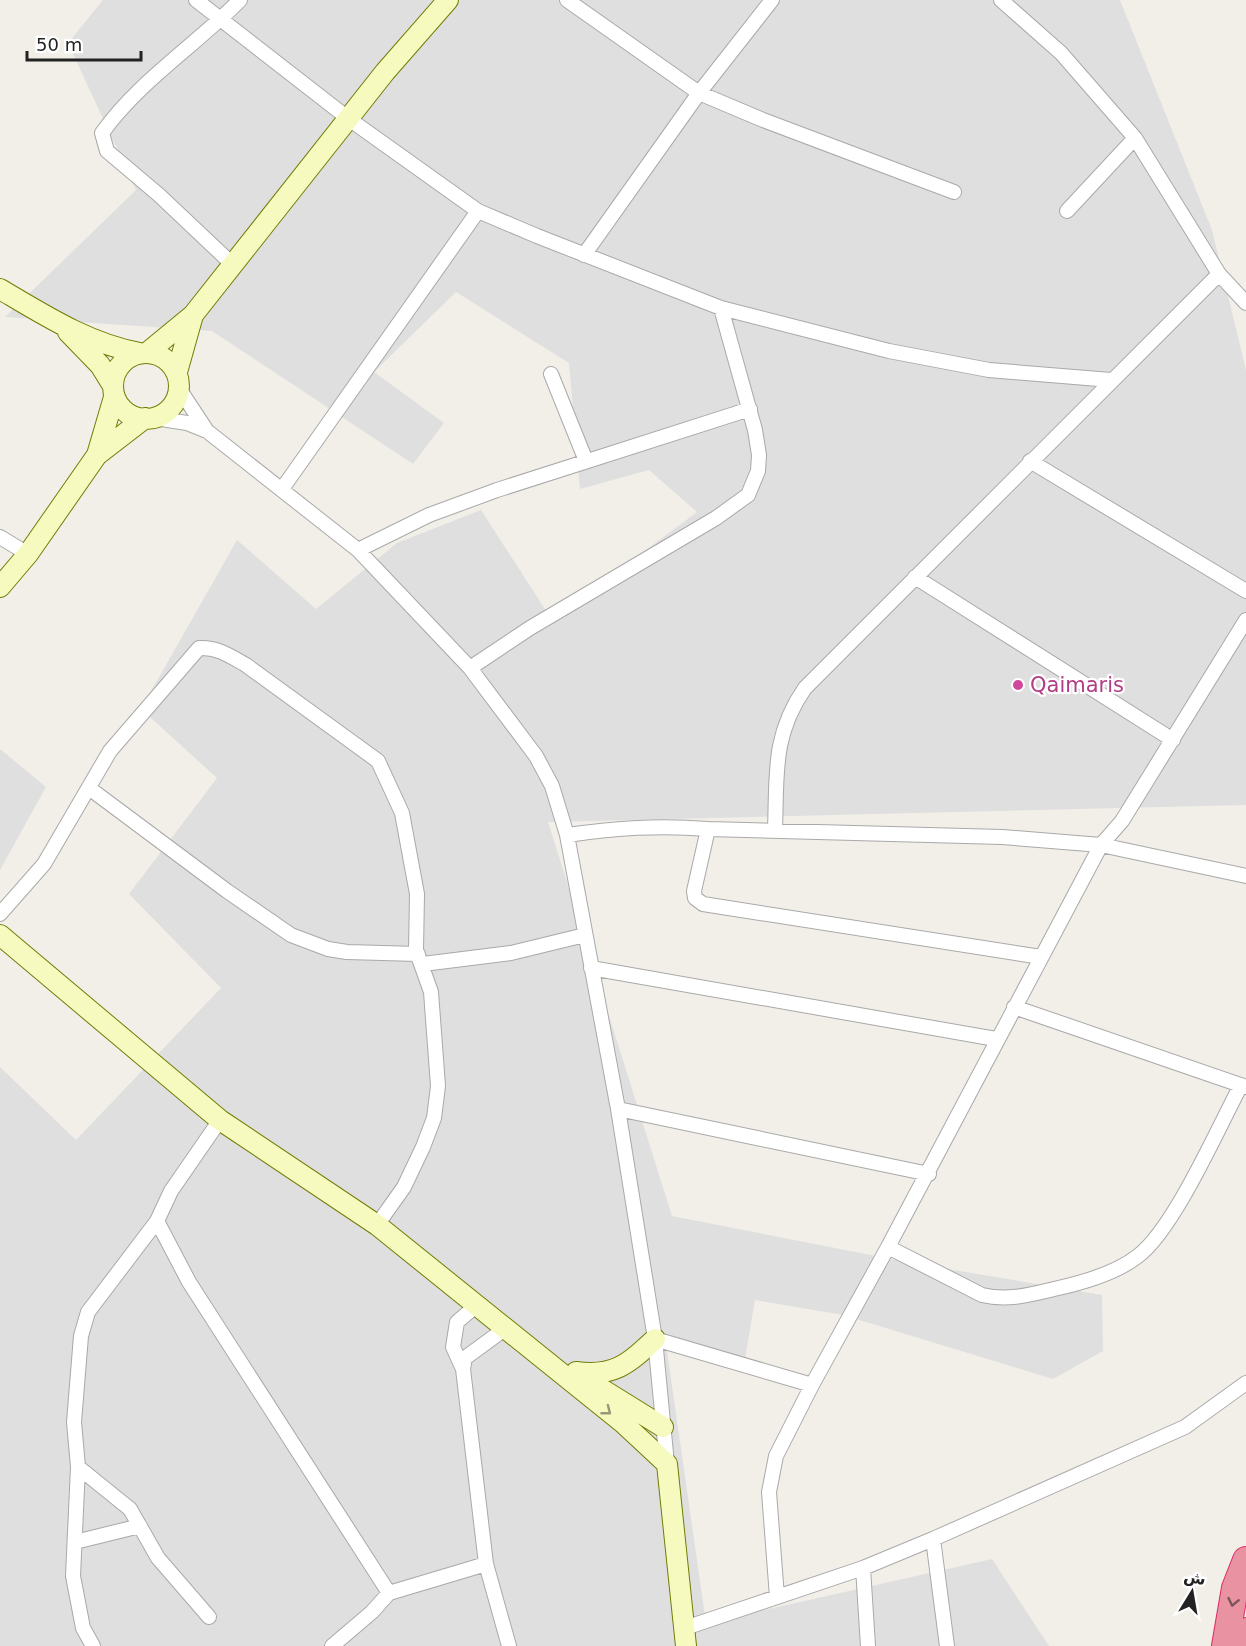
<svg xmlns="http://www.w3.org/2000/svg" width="1246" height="1646" viewBox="0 0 1246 1646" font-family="'DejaVu Sans','Noto Naskh Arabic',sans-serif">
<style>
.residential{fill:#e0dfdf}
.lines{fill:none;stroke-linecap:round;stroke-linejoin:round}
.street-casing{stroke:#a9a9a9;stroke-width:16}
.secondary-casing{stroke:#707d05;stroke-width:22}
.highway-casing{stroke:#dc2a67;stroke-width:28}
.street{stroke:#fff;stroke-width:14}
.secondary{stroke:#f7fabf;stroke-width:20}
.highway{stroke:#e892a2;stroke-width:26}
.oneway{stroke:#979978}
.oneway2{stroke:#7b545c}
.hotel-dot{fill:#d1479c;stroke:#fff;stroke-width:2}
.labels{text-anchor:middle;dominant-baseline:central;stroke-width:4.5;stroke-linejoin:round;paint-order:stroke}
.hotel-label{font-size:21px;fill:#b23c85;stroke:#fff;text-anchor:start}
</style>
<rect width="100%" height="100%" fill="#f2efe9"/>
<path class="residential" d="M103,0h1017l92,230 34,140v435l-698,17 124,394 240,47 190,32 1,56 -50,28 -210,-64 -88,-15 -10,59 -80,-22 41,286 286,-64 57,87h-1049v-579l76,73 145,-152 -92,-94 88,-116 -76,-69 96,-169 79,69 81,-66 84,-33 71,110 145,-108 -48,-42 -69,19 -11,-126 -113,-71 -82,80 70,51 -31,41 -201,-133 -207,-14 131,-127 -68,-147z
M0,749l46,38 -46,83z"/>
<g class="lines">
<defs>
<path id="street" d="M196,0l153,119 129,92 59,25 184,72 168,43 100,19 122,10
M567,0l132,93 64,27 191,72
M1001,0l60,53 74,85 84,136 27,29
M1067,211l68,-73
M584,255l115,-162 73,-93
M232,264l-73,-69 -52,-44 -5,-18c35,-50 95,-89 138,-133
M551,374l35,87
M180,390l27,41
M155,418l32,5 20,8 151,119 112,118 66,88 16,30 15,49 51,274 37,230 12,125
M1030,461l216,130
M282,489l196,-278
M0,537l28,17
M358,550l71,-35 68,-25 253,-81
M915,577l258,163
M470,668l60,-40 186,-110 32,-23 10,-24 1,-16 -4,-25 -34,-122
M89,788l138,103 64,44 37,14 19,3 71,2
M708,829l-14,62 1,7 8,6 338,53
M775,830c2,-55 -3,-95 30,-142l414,-414
M567,835c50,-7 91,-10 141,-6l294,8 99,8 145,31
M0,914l44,-50 66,-113 89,-103c19,-1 31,8 47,17l132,96 24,52 15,81 -1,56 15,42 7,94 -4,32 -11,29 -19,40 -27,38
M423,964l88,-11 74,-18
M591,968l405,71
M1014,1007l232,80
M618,1109l311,65
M157,1221l32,61 200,311
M888,1247l213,-402 21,-24 124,-201
M477,1305l-20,17 -4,25 10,22 23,195 23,82
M655,1339l157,46
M463,1369l2,-11 41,-30
M78,1467l52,42 28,49 51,59
M933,1539l14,107
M75,1542l65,-16
M863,1568l5,78
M777,1597l-8,-105 7,-36 36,-71 76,-138 94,48c25,6 47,0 72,-6 28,-6 61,-15 84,-33 36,-27 80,-128 103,-171
M685,1628l178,-60 70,-29 252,-112 61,-44
M93,1646l-10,-18 -10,-52 5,-109 -4,-45 7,-86 7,-24 69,-91 14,-30 49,-71
M332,1646l40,-34 17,-19 97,-29"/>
<path id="secondary" d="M0,289c44,26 89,55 140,64
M68,332l32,33 13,21
M148,352l45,-37 192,-243 63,-72
M113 386a33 33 0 1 1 66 0a33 33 0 1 1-66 0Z
M177,372l16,-57
M97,455l48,-37
M0,587l28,-33 69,-99 17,-58
M0,935l220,185 157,105 246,198 44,41 19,182
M576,1372c38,5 52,-8 79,-33
M576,1373l87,54"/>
<path id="highway" d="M1225,1646l10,-58 11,-28
M1244,1646l2,-15"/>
</defs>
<use href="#street" class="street-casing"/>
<use href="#secondary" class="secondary-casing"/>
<use href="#highway" class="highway-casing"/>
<use href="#street" class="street"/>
<use href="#secondary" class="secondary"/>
<use href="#highway" class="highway"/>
</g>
<defs><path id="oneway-chevron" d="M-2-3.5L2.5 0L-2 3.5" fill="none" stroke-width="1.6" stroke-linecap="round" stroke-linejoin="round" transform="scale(1.5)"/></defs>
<use class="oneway" href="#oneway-chevron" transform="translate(607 1411) rotate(38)"/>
<use class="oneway2" href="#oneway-chevron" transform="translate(1233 1602) rotate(102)"/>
<circle class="hotel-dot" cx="1018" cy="685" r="6"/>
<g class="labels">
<g class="hotel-label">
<text x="1030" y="685">Qaimaris</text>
</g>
</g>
<g transform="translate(1192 1592) rotate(11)" stroke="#ffffff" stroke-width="4.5" paint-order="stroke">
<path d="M0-4.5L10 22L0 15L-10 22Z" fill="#222222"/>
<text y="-9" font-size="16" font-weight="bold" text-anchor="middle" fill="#222222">ش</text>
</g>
<path d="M27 51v9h114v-9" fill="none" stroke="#222222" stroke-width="3"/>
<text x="36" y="51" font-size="18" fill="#222222" stroke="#ffffff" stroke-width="4.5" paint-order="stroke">50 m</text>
</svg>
